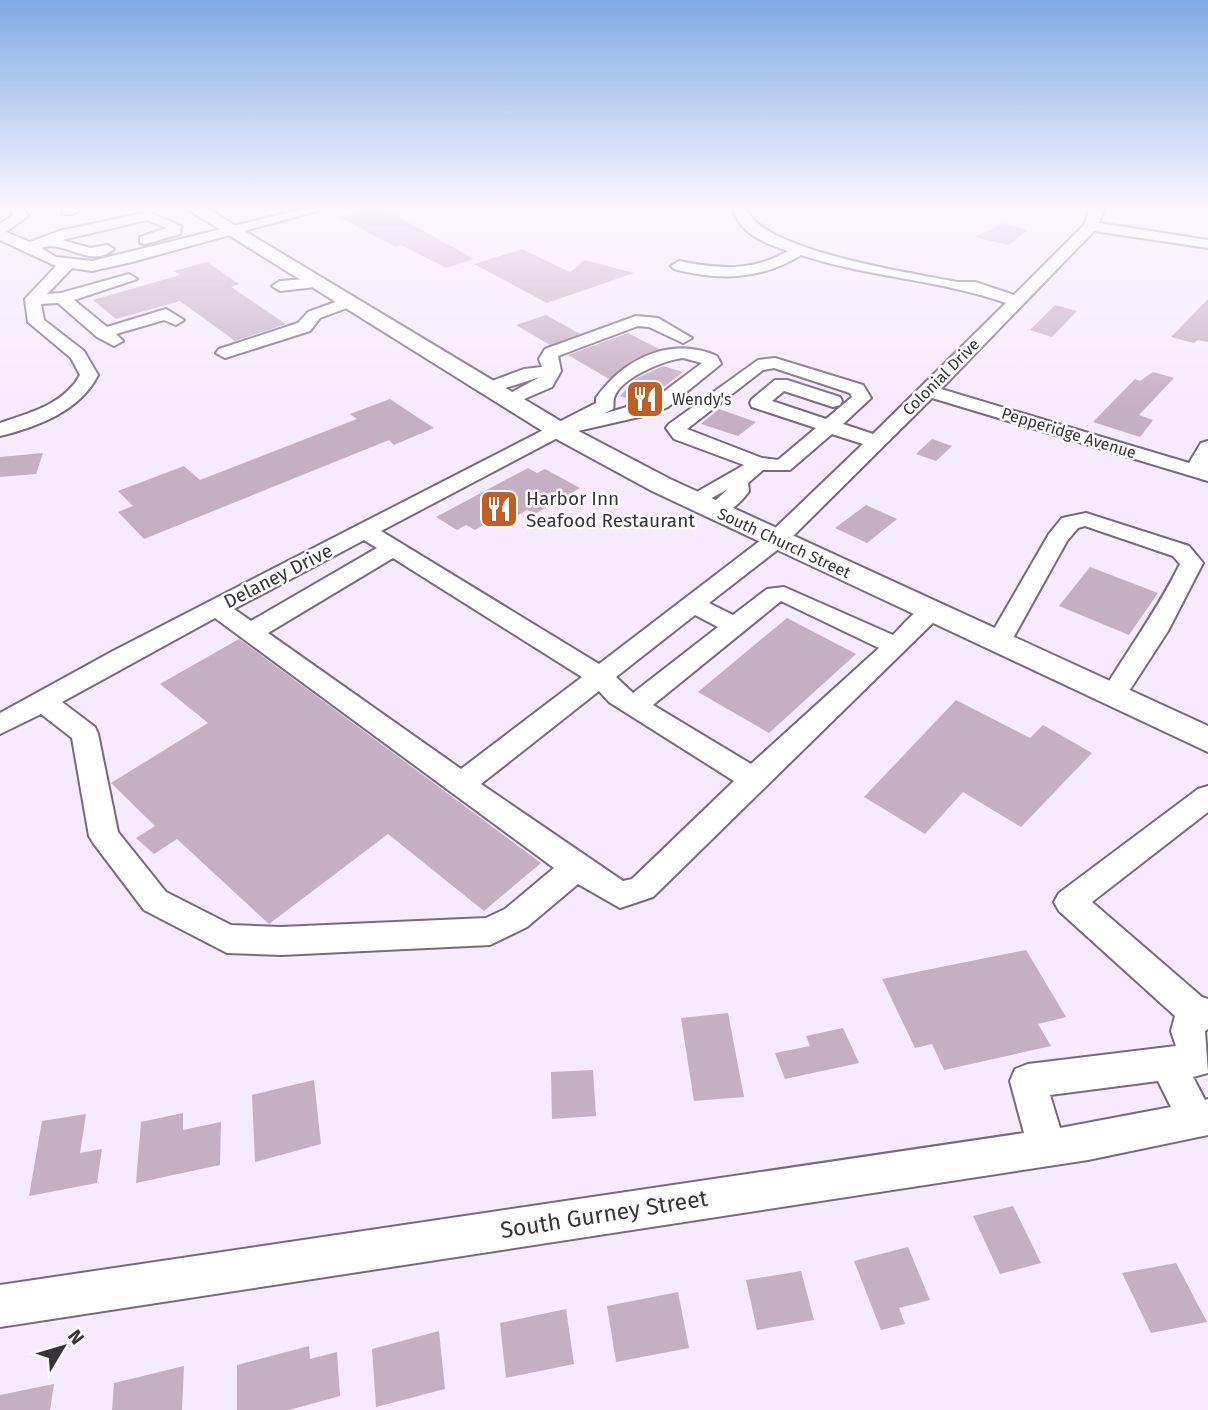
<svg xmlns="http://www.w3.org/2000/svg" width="1208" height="1410" viewBox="0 0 1208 1410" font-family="'Fira Sans',sans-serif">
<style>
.building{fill:#c5afc2}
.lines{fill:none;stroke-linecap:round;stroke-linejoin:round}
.minor-casing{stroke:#776a80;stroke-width:4}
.major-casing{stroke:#776a80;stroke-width:4}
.minor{fill:#fff;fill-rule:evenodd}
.major{fill:#fff;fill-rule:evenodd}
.labels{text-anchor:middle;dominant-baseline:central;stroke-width:5;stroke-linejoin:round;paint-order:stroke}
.far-street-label{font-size:16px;fill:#38323c;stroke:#fdfdfd}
.far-poi-label{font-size:16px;fill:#38323c;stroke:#fdfdfd;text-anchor:start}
.poi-label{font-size:19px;fill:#38323c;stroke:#fdfdfd;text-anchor:start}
.street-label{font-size:19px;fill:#38323c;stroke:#fdfdfd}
.near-street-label{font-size:23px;fill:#38323c;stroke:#fdfdfd}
</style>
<rect width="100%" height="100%" fill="#f6eafe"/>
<path class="building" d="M366,209h18l90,50 -28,9 -45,-23 -6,2 -57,-31z
M1004,223l24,7 -19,15 -35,-8z
M522,249l48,23 15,-12 49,13 -87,30 -73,-39z
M207,262l32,22 -8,3 55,37 -51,17 -55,-40 -64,18 -23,-19 87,-25 -6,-4z
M1208,299v43l-10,-2 -4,3 -23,-6z
M1055,305l22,6 -25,26 -22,-7z
M546,315l34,19 -30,11 -34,-20z
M628,333l31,16 -26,11 -24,19 -41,-24z
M663,366l20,6 -34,26 -13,3 -16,-5 15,-17z
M1153,372l21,6 -35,37 14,5 -13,17 -47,-15 42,-43 5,2z
M390,399l44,29 -40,17 -5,-5 -245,99 -26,-27 15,-6 -15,-15 66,-25 16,14 157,-61 -7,-5z
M719,409l37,13 -18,14 -37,-12z
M932,439l20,7 -16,15 -20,-7z
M43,453l-7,21 -36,3v-20z
M528,468l9,5 8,-4 35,19 -45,26 -8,-4 -16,9 -7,-5 -29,16 -9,-5 -9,5 -21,-13z
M866,505l31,14 -30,24 -32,-15z
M1090,567l68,26 -29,42 -70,-29z
M787,618l69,36 -87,79 -71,-41z
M239,639l153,113 149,111 -57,48 -96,-77 -119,90 -92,-85 -23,15 -18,-16 19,-12 -44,-43 97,-60 -48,-39z
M956,700l74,38 13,-13 49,28 -71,74 -58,-35 -38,42 -61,-37z
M1026,950l40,67 -28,7 13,22 -107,24 -12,-26 -17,4 -33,-69z
M728,1013l16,84 -50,4 -13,-83z
M843,1028l16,35 -74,16 -10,-26 35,-7 -4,-10z
M593,1070l3,46 -44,3 -1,-47z
M314,1080l7,64 -66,18 -3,-67z
M183,1113v17l38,-8 -1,43 -84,18 5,-61z
M86,1114l-6,39 22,-4 -5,34 -68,13 13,-75z
M1013,1206l28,57 -41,11 -27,-58z
M908,1247l22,53 -31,8 6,16 -24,6 -27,-69z
M1176,1263l31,59 -56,11 -29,-60z
M801,1271l13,49 -57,10 -11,-50z
M678,1292l11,56 -73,14 -9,-56z
M566,1309l8,55 -68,14 -6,-55z
M439,1331l6,58 -69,18 -4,-58z
M309,1346l1,13 27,-7 3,44 -51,14h-52v-45z
M184,1366l-2,44h-70l2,-27z
M54,1384l-4,26h-50v-15z"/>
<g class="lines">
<defs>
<path id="minor" d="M10,209h14l4,7 -22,16 24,10 29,-11 89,-19 33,14 -1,8 -35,10 -5,-1v-6l27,-9 -20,-8 -85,20 28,8 17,-3 7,4c-24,21 -49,-10 -73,-1l15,9 36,4 210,-52h22l-192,53 -40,9 -20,-3 -25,26 14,-1 68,-19 8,5 -63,21 33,27 59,-18 18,11 -8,5 -12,-5 -48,14 7,7 -9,5 -17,-9 -39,-34 -17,1 3,16 40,31 14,24c-18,36 -61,52 -98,61v-13c29,-10 65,-19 80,-48l-9,-17 -43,-36 -3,-23 31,-33 -56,-26v-16l13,-9z
M63,209h19l-9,5h-10z
M733,209h14c14,42 166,64 210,73h18l39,13 70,-70 6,-16h14l-5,14 109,17v8l-114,-17 -153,158 248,74 12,-20 7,-2v40l-276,-83 -147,146 -76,59 24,12 34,-26 17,-2 109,48c13,-13 27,-34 47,-28l4,5 -291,285 -33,11 -42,-24 -51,43 -37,18 -209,10 -54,-2 -83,-43 -50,-66 -5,-8 -17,-98 -31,-24 -41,20v-21l113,-62 483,-248v-5c28,-40 75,-62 121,-42l4,8 -53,43 -16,7 -87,20 -184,97 218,133 170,-130 94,-90 -31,-10 -42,36h-27l-15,13 1,8c-7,11 -21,23 -34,26l-11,-6 24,-22 -29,16h-14l-4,-4 63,-36 -70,-26 -8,-11 3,-4 89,-64 17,-2 88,27 8,13 -28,26 30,10 133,-131c-65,-23 -138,-26 -205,-48 -41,25 -81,26 -127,14l-3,-3 8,-5c40,8 73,11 109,-10 -24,-8 -48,-17 -55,-42zM683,358l19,5 -48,36 -51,15 10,-5c1,-3 0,-7 1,-11 6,-20 50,-38 69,-40zM774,368l76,25 2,4 -26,22 -54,-18 12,-10 49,16 7,-2 2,-4 -2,-4 -53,-17h-12l-23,19 -2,4 2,4 64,21 -38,32 -16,-2 -75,-29 76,-59zM364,540l13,8 -126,73 -17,-12zM393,558l189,119 -121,92 -193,-136zM781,601l98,47 -128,116 -98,-59zM695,615l23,12 -85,66 -17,-16zM215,618l339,250 -49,41 -19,9 -205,9 -50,-2 -65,-33 -48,-60 -20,-98 -3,-7 -33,-25zM599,691l10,11 125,79 -102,98 -9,2 -142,-97z
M318,278l8,5 -2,3 -44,5 -8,-5 8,-5z
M349,297l6,2v6l-35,13 -10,13 -85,27 -9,-5 3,-4 79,-26 10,-11z
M636,316l22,2 34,20 -9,5 -34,-16 -11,-1 -80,30 3,15 -9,16 -37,16 -7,2 -9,-6 41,-22 -50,16 -9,-5 3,-4 40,-15 18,-2 -3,-8 6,-10z
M1086,513l103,33 14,17 -35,68 -46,71 -9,3 -9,-3 -4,-6c27,-45 57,-85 80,-132l-7,-8 -88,-30 -7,2 -11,13 -60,108h-18l-3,-6 63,-109 13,-16z
M1208,786v26l-116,90 110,95 6,2v30l-3,2 3,42 -15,4 12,23 3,-1v36l-120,25 -1088,167v-42l1024,-152 -14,-52 5,-12 13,-5 148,-18 -5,-15 4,-15 -116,-105 -5,-9 5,-9 139,-104zM1158,1081l13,26 -111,21 -10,-33z"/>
<path id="major" d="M187,209h21l359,216 103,54 538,247v26l-556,-261 -103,-56z"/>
</defs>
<use href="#minor" class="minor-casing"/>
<use href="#major" class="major-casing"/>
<use href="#minor" class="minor"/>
<use href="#major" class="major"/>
</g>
<linearGradient id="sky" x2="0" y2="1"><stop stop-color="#82aae5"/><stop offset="0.51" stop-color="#fbf6ff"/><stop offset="1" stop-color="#fbf6ff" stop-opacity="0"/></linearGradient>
<rect width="1208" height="406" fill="url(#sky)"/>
<defs>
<symbol id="restaurant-square" viewBox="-11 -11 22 22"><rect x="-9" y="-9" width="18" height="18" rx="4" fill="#c05f21" stroke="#fdfdfd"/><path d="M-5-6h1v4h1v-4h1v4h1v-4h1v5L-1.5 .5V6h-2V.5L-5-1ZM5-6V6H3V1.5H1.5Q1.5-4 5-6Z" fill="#fff"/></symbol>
</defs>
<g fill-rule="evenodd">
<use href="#restaurant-square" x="623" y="377" width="44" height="44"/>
<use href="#restaurant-square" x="477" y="487" width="44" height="44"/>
</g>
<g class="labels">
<g class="far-street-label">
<text transform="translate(941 377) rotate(-45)">Colonial Drive</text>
<text transform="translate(1069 433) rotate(17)">Pepperidge Avenue</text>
<text transform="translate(784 543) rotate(25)">South Church Street</text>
</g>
<g class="far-poi-label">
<text x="672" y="399">Wendy's</text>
</g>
<g class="poi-label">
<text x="526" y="498">Harbor Inn<tspan x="526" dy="22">Seafood Restaurant</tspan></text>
</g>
<g class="street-label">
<text transform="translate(278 576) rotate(-27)">Delaney Drive</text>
</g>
<g class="near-street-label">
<text transform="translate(604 1214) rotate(-9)">South Gurney Street</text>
</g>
</g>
<g transform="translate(63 1347) rotate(52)" stroke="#fdfdfd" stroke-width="5" paint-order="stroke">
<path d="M0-5L12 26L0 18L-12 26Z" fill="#38323c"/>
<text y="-10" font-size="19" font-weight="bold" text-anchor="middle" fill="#38323c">N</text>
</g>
</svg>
